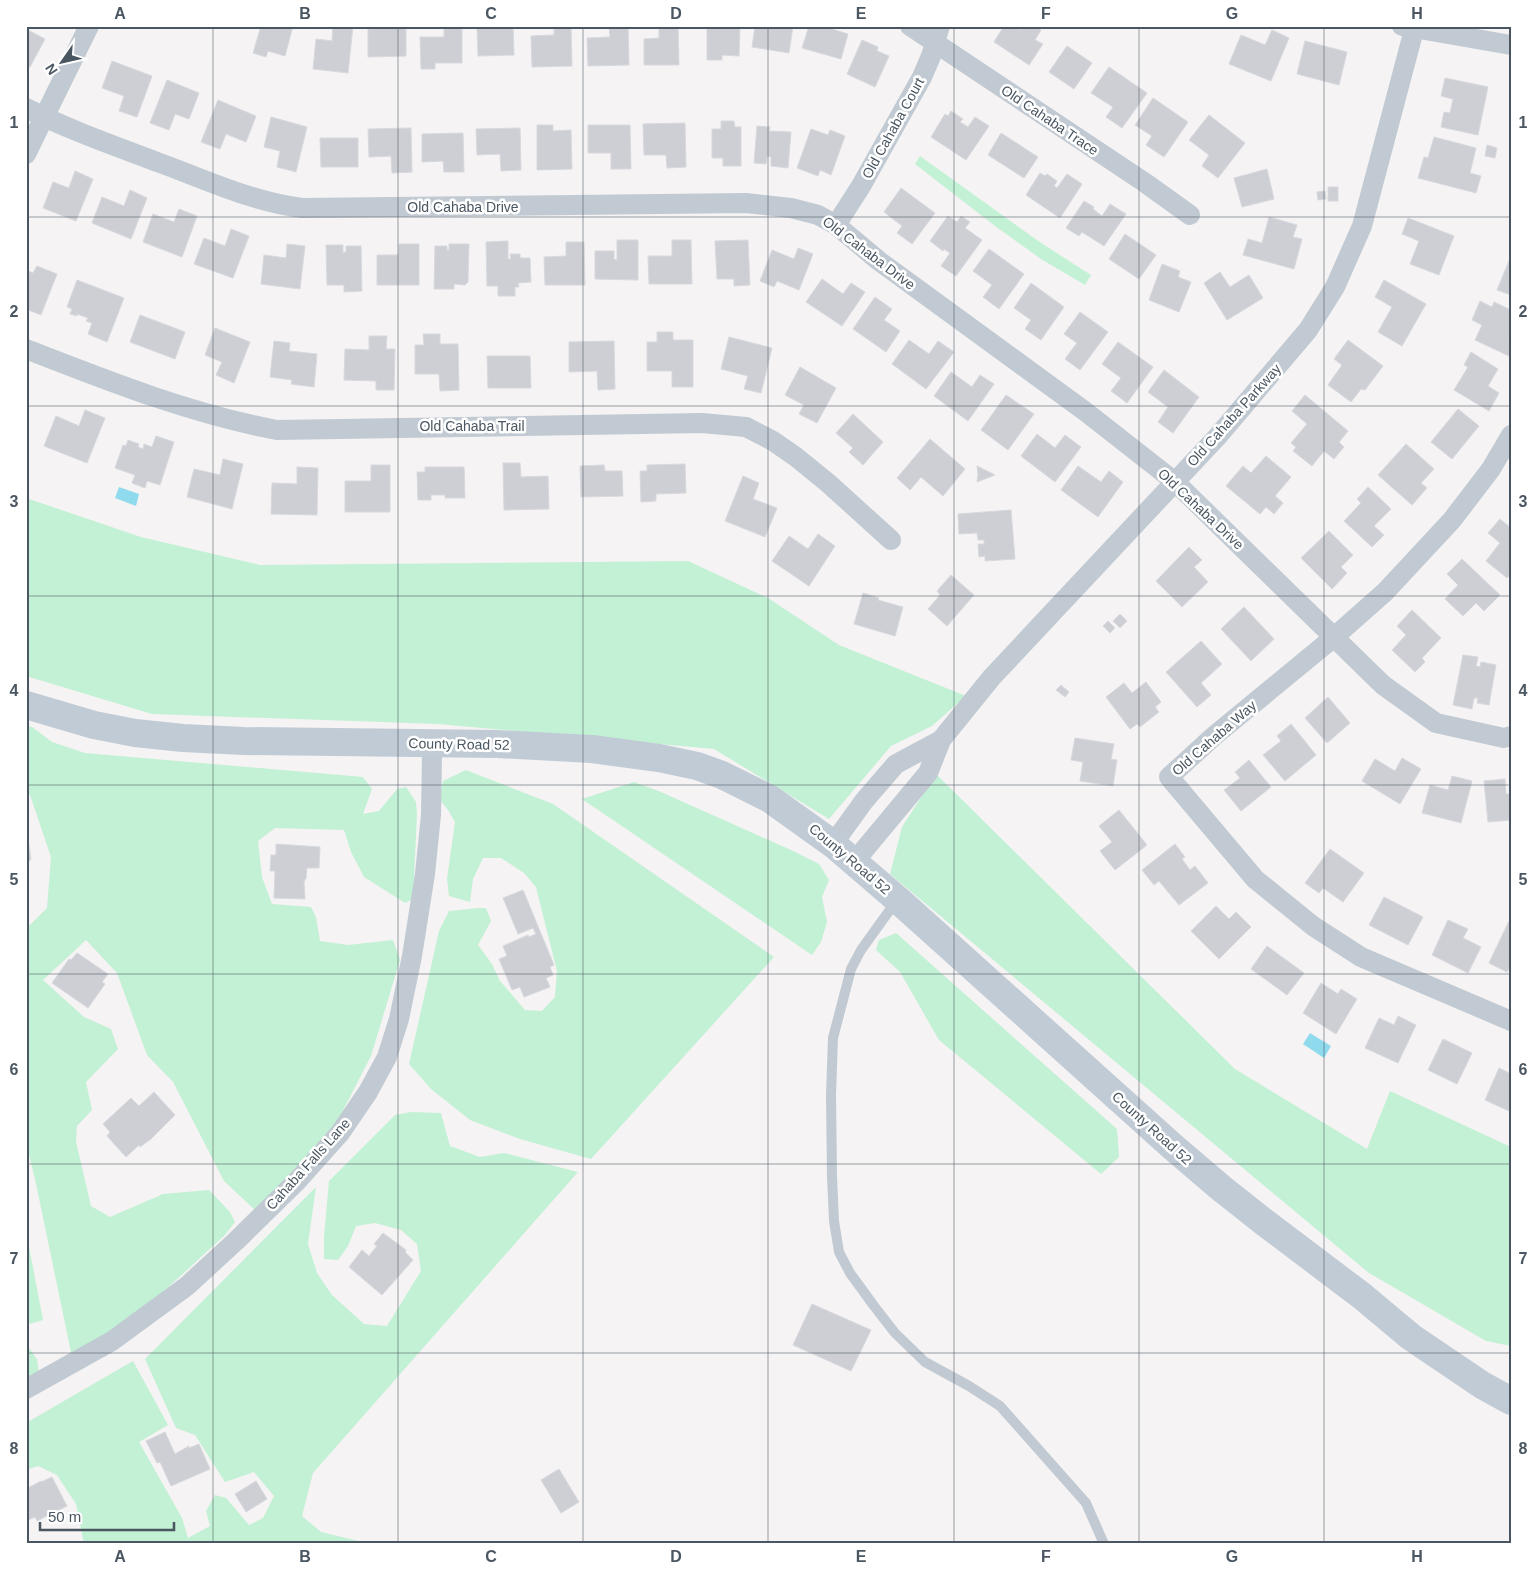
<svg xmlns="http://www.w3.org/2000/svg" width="1537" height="1570" viewBox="0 0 1537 1570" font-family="Arial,sans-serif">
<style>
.green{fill:#c3f1d5}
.water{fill:#90daee}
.building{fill:#cdcfd5;stroke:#d7d9de}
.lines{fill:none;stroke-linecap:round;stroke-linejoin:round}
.service{stroke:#c1cad2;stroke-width:10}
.minor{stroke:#c1cad2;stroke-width:20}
.secondary{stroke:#c1cbd6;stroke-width:28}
.grid{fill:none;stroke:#4a5661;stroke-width:1;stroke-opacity:0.55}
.labels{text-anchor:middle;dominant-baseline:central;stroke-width:5;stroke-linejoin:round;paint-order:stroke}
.street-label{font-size:14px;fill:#4a5661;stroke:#fff}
.neatline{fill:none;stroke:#4a5661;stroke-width:2}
.grid-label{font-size:16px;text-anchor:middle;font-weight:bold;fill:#4a5661}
</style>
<rect width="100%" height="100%" fill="#f5f3f3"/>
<path class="green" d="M920,156l121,87 50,32 -6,10 -44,-26 -46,-33 -80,-62z
M26,498l115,39 119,28 428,-4 80,37 71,47 127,51 -34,30 -41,20 -62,73 -115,-70 -276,-25 -286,-10 -126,-38z
M26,725l6,2 20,15 33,11 278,24 9,12 -9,25 16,-3 18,-22 9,-2 10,15 1,12 -4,85 -8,4 -41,-26 -13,-25 -7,-22 -69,-2 -17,13 4,36 10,27 39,3 5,10 4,24 28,4 45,-5 7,20 -29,96 -34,66 -81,89 -32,-30 -51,-99 -26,-27 -30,-82 -31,-33 -43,40 41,37 27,12 7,20 -32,33 6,28 -15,16 -1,16 15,64 19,11 53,-23 46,-4 21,22 5,10 -10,13 -74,68 -79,54 -37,-178 -6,-24 -3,1v-230l4,-1 17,-17 4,-51 -21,-62 -4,-1z
M466,770l87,34 221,153 -183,202 -71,-20 -50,-19 -39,-31 -22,-25 30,-133 10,-20 29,-3h8l5,13 -13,24 14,19 8,17 25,29 17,1 13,-14 2,-26 -21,-84 -12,-14 -23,-15h-18l-10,21 -3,23 -21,-6 -2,-17 8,-57 -7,-12 -9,-11 4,-18z
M936,774l299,295 132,80 23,-58 121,56v199l-25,-5 -117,-68 -479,-399 12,-47z
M634,782l27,10 130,58 28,14 10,16 -7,17 5,25 -6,20 -9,13 -230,-156z
M896,933l221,196 2,28 -18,17 -162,-134 -39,-68 -24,-22 3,-10z
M411,1112l30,1 9,33 30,11 24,-4 74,19 -265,301 -11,43 19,16 50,12h-287l-8,-40 -19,-29 -19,-9 -12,4v-47l107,-62 35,64 -29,17 43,76 6,20 22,-12 -4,-15 9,-16 11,3 23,27 14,-7 11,-22 -20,-24 -29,10 -30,-47 -19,-7 -31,-69 171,-172 -8,57 9,29 15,22 32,29 23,2 34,-55 -4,-27 -16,-14 -26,-7 -19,3 -8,20 -10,14 -14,-1v-22l5,-56 66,-66z
M26,1231l17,89 -13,4 -4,-12z
M26,1344l11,15 2,14 -7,3h-6z"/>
<path class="water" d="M119,487l20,7 -3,12 -21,-8z
M1310,1033l21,13 -7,12 -21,-14z"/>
<path class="building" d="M261,26h32l-8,30 -17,-5 -2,6 -13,-4z
M333,26h20l-5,47 -35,-4 3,-30 16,2z
M444,26h18v37h-27v6h-14l-1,-32h24z
M513,26l1,29 -36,1 -1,-28z
M554,26h17l1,40 -40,1 -1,-31 23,-1z
M609,26h19l1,39 -41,1 -1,-28 23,-1z
M659,26h19l1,39h-35v-26l15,-1z
M707,26h33l-1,30 -17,-1v5h-15z
M755,26h38l-4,27 -37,-6z
M809,26h13l26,8 -7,25 -39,-11z
M1004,26h11l6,4 3,-4h11l6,4 -6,10 8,4 -14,21 -35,-23z
M406,28v28l-38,1v-28z
M26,29l19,10 -15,28 -4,-2z
M1272,30l17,8 -18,43 -42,-17 12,-29 24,10z
M862,40l16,7 -1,4 12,5 -14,31 -28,-13z
M1305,41l42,11 -8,33 -42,-11z
M1067,46l25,17 -18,26 -25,-17z
M112,61l40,15 -15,41 -18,-6 5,-15 -22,-8z
M1109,67l38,26 -25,35 -16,-11 7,-10 -22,-14z
M1445,78l43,9 -10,48 -37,-8 3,-15 6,1 3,-14 -12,-3z
M167,80l32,13 -10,26 -14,-5 -6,16 -19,-7z
M1153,98l35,24 -24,35 -18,-12 6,-9 -17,-11z
M218,100l38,16 -10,26 -20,-8 -6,15 -19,-7z
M951,111l12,8 -3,3 8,5 7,-10 14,9 -23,34 -35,-23 14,-23 3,2z
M1209,115l36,28 -27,35 -16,-12 7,-11 -20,-15z
M271,117l36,10 -11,45 -19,-5 3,-16 -16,-4z
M721,121h13l1,6h6v39h-18v-8h-11v-29h9z
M685,123l1,44 -19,1 -1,-13h-22l-1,-31z
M537,125h16v6l18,-1 1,39 -35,1z
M588,125h42l1,44h-20v-16h-23z
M757,126l13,1 -1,4 22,1 -3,36 -17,-2v-9l-4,-1 -1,8 -12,-1z
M411,128l1,44 -20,1 -1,-17 -22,1 -1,-28z
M520,128l1,42 -20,1 -1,-17 -23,1 -1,-26z
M811,129l17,6 2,-5 15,6 -14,39 -11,-5 -2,6 -21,-8z
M463,133l1,39h-20l-1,-11 -21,1v-28z
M1001,133l37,24 -14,21 -36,-23z
M1434,137l42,11 -6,25 11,3 -5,17 -58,-15 6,-21 4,1z
M320,138h38v29h-37z
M1487,145l10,3 -2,10 -10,-2z
M1267,169l7,30 -32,8 -8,-29z
M75,171l18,8 -17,42 -33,-13 10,-26 16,6z
M1040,173l5,3 2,-2 10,7 -3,5 3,2 10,-14 15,10 -22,34 -34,-23z
M1328,187h10v14h-10z
M901,188l34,25 -23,31 -15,-11 5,-7 -18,-14z
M130,190l17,8 -16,41 -39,-16 10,-26 22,9z
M1325,191l1,8 -8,1 -1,-8z
M1084,201l10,6 -1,2 9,7 8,-12 16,10 -22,32 -22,-14 -3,4 -13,-8z
M179,209l18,7 -15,41 -39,-15 10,-28 21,8z
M948,216l9,6 4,-6 9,6 -5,6 17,12 -26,36 -15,-10 9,-13 -6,-4 -1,2 -13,-10z
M1269,217l28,8 -4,12 9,2 -8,30 -51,-14 5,-16 14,4z
M1408,218l46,18 -15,39 -29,-11 9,-23 -17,-7z
M231,229l18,7 -16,42 -39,-14 10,-26 21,8z
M1125,234l31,21 -17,24 -30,-20z
M617,240h21v40l-43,-1v-28h19v8l3,1z
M672,240h19l1,44h-43l-1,-28h24z
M748,240l2,45 -16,1v-7h-17l-2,-38z
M508,241v18h3l-1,-5h10v4h10l1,24 -13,1 1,4h-4v9h-17v-10h-11l-1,-44z
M566,242h18l1,43h-40l-1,-28 22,-1z
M287,244l18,2 -5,43 -39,-5 3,-29 22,3z
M399,244h20v41h-42v-30h21z
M449,244h20l-1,38 -3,3 -11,-1v5h-20l1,-43h12v4h2z
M326,245h17v8l3,-1v-6h15l1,45 -18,1v-7h-17z
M798,248l15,6 -14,36 -22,-9 -3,6 -14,-6 12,-31 22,9z
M989,249l35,25 -25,35 -16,-12 9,-12 -19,-14z
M1511,256v39l-14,-5z
M1162,264l18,7 -2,6 13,5 -12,30 -30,-12z
M37,266l20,8 -16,41 -15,-6v-39l7,3z
M1220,272l10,15 19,-12 14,23 -36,22 -23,-37z
M822,279l21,15 8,-11 14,9 -23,34 -36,-24z
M77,280l47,18 -17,44 -19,-8 4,-11 -6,-2 2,-3 -11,-4v2l-7,-2 2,-5 -5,-2z
M1384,280l42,24 -24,42 -24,-14 14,-25 -17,-10z
M1031,283l33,24 -23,33 -16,-11 6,-9 -17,-12z
M875,297l17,12 -8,11 16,11 -14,21 -33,-23z
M1480,301l12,6 2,-5 17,8v23l-2,4h2v20l-36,-17 7,-15 -10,-5z
M1080,312l28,20 -28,38 -15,-11 12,-16 -13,-9z
M140,315l45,17 -10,27 -45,-17z
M215,328l35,14 -16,41 -18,-8 6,-13 -17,-7z
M657,332h16v8h20v47h-21v-16h-25v-29h10z
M423,334h17v10h18l1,46 -19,1 -1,-17h-24v-29h9z
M369,336h18l-1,13h9l-1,41h-18v-9l-32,-1 1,-31 24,1z
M729,337l43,11 -11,45 -17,-4 4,-13 -27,-7z
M909,340l20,14 9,-13 16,11 -28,37 -34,-25z
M1348,340l35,26 -18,24 -4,-1 -10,13 -23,-17 14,-20 -8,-6z
M274,341l16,2 -1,8 28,3 -3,33 -23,-3 1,-4 -22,-3z
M614,341l1,48 -17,1 -1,-19 -28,1v-30z
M1118,342l35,25 -26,36 -16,-12 10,-13 -19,-14z
M1471,352l27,17 -10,17 11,7 -10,18 -35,-21 14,-23 -4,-2z
M487,356h43l1,32h-43z
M800,367l36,21 -19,35 -18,-9 5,-9 -19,-10z
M1164,370l35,27 -26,36 -15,-11 10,-15 -20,-15z
M951,372l21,15 8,-12 14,9 -26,37 -34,-25z
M1006,395l28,19 -26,36 -27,-20z
M1305,395l43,36 -9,11 5,5 -10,12 -10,-8 -12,15 -19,-15 3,-4 -5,-4 16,-19 -15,-13z
M1458,409l21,17 -27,33 -21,-17z
M85,410l20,8 -18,45 -43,-17 12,-30 23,10z
M853,414l30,28 -20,23 -14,-13 4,-4 -17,-15z
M1037,434l18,14 10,-13 16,12 -26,35 -34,-26z
M156,436l18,6 -14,43 -13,-4 -2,7 -13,-5 3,-8 -20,-7 8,-23 3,1 2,-6 11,4 -1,3 5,2 1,-5 8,3z
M930,439l35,30 -22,27 -22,-19 -11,13 -13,-12z
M1406,444l28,25 -13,14 6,5 -15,17 -34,-30z
M1266,456l25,21 -16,19 8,7 -9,11 -8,-7 -6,7 -34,-28 17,-20 8,7z
M223,459l20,5 -11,45 -45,-12 7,-28 26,6z
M503,463h17l1,14 27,-1 1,33 -45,1z
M685,464l1,29 -30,1v7l-15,1 -1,-31h7v-6z
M371,465h19v47h-45v-31h26z
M604,465l1,6h17l1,25 -42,1 -1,-31z
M977,466l18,9 -18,7 1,-8z
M1078,466l23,16 8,-11 14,11 -25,35 -37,-27z
M297,467l21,1 -1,47 -46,-1 1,-31 25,1z
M425,467h39l1,31h-20v-3h-14v5h-13l-1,-28h8z
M743,476l16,7 -6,16 24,9 -12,29 -40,-16z
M1368,487l23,22 -17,17 10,9 -12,12 -28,-26 17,-18 -4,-4z
M1011,510l4,49 -30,2v-5l-6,1 -1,-13h6v-4h-6l-1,-7 -18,1 -1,-20z
M1500,519l11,9v45l-4,5 -21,-17 14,-18 -12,-10z
M1329,531l24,24 -12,12 6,6 -15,16 -31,-31z
M818,534l17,12 -26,40 -37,-25 17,-25 19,13z
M1189,547l13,13 -8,7 14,15 -26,25 -26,-26z
M1462,559l38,36 -16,16 -8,-8 -13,13 -18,-17 13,-14 -11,-11z
M951,575l23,20 -27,31 -19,-17 12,-14 -3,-4z
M863,593l16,5 -1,2 25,7 -8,29 -41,-12z
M1244,607l30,32 -23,22 -30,-32z
M1412,610l29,28 -19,20 3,4 -10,10 -23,-22 14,-15 -9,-9z
M1120,614l7,7 -7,7 -7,-7z
M1108,621l7,7 -5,5 -7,-7z
M1201,641l21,23 -21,19 10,12 -14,12 -31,-35z
M1463,655l15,2 -2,9 4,1 1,-5 15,3 -7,40 -12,-2 1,-5h-4l-2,11 -19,-4z
M1146,682l15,20 -6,5 4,5 -19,15 -3,-3 -7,5 -24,-32 18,-14 8,10z
M1061,685l8,7 -4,5 -9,-7z
M1328,697l22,26 -23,20 -22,-25z
M1291,724l25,31 -31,26 -22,-26 18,-14 -4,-5z
M1075,738l39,6 -3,15 6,1 -4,26 -33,-5 3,-19 -12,-2z
M1402,758l19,11 -21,35 -38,-23 13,-22 20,12z
M1249,760l22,27 -30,24 -17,-21 16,-12 -5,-6z
M1452,776l20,5 -11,42 -39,-10 8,-28 18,5z
M1505,779l1,15h5v26l-23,2 -4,-41z
M1119,810l28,35 -32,25 -15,-19 12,-9 -13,-16z
M26,827l5,32 -5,6z
M276,844l44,3 -1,21h-12l-1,11h-1l-1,4 1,16 -31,-1 1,-27h-5l1,-16h5z
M1175,844l10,13 -3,2 8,11 5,-4 13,17 -29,22 -20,-24 -5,4 -12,-15z
M1330,849l34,24 -21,29 -20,-14 -4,5 -14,-10z
M523,890l31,75 -4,2 3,8 -7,3 4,9 -26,10 -4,-10 -8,3 -13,-31 8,-3 -4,-10 25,-11 1,2 7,-3 -3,-6 -15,6 -15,-36z
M1384,897l39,20 -15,28 -39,-20z
M1216,906l13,13 7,-7 15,15 -32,32 -28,-28z
M1448,920l20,9 -5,9 18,9 -13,26 -36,-18z
M1509,921l2,1v43l-4,7 -18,-9z
M1267,946l37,27 -17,22 -36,-26z
M77,953l31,21 -6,8 3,2 -17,24 -36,-25 17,-24 2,1z
M1321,983l17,11 3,-5 16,10 -21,35 -33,-21z
M1398,1016l18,9 -18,38 -33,-15 14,-30 15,7z
M1443,1039l29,14 -15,31 -29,-14z
M1499,1068l12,6v38l-26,-12z
M154,1092l21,23 -24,24 -11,8 -1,-2 -13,12 -19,-21 3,-4 -7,-8 28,-26 8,8z
M383,1233l23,17 -1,2 8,8 -31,35 -33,-28 13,-17 7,6 8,-10 -3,-2z
M812,1304l59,26 -20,41 -58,-26z
M165,1432l10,22 14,-8v2l10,-4 11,25 -39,17 -11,-24 -3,1 -11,-22z
M559,1469l20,33 -18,11 -20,-33z
M52,1477l15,29 -30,15 -2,-4 -9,4v-32l15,-8v1z
M256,1481l11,18 -21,13 -11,-18z"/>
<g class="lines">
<path class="service" d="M897,900l-36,50 -10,19 -18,69 -2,57 1,81 2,45 5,31 11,21 24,33 21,27 30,29 44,24 31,20 86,97 18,41"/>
<path class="minor" d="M910,26l234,156 46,33
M1402,26l109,19
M26,108c43,22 89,38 134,55 46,17 93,39 142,45l444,-5 45,5 27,7 18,10 43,36 207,151 88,69 209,204 53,38 68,15 7,-2
M26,154l63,-128
M836,225l25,-39 61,-109 9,-21 9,-30
M26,349c82,32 165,65 251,81l425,-7 44,4 27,14 23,16 32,26 63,57
M1511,435l-20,34 -39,51 -67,72 -52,46 -119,98 -45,41 86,102 58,47 48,31 150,64
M941,740l51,-63 226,-241 90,-106 27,-43 27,-61 53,-200
M833,844l31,-43 32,-37 45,-24 -13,33 -74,89
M26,1389l86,-48 75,-55 50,-46 60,-59 43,-48 28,-41 19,-35 12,-38 13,-63 13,-82 6,-59 1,-61 -5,-10"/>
<path class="secondary" d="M26,705l68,20 41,8 48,5 61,3 253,3 95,5 67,9 38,8 25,9 48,24 63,45 64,55 276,248 48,41 43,34 98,74 49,41 71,48 29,16"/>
</g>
<path class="grid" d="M213,26v1518M398,26v1518M583,26v1518M768,26v1518M954,26v1518M1139,26v1518M1324,26v1518M26,217h1485M26,406h1485M26,596h1485M26,785h1485M26,974h1485M26,1164h1485M26,1353h1485"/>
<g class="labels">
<g class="street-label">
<text transform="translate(1050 120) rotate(34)">Old Cahaba Trace</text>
<text transform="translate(893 128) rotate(-61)">Old Cahaba Court</text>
<text x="463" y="207">Old Cahaba Drive</text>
<text transform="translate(869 253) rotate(37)">Old Cahaba Drive</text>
<text transform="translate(1234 415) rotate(-48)">Old Cahaba Parkway</text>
<text x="472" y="426">Old Cahaba Trail</text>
<text transform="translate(1201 509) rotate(43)">Old Cahaba Drive</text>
<text transform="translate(1214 738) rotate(-41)">Old Cahaba Way</text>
<text transform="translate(459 744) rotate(1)">County Road 52</text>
<text transform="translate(850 859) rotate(40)">County Road 52</text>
<text transform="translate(1152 1128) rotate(42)">County Road 52</text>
<text transform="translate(308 1164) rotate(-48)">Cahaba Falls Lane</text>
</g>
</g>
<rect width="1537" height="1570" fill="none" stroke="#ffffff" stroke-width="55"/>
<g transform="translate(62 62) rotate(236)" stroke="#ffffff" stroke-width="4" paint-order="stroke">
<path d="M0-4L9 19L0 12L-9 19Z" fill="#4a5661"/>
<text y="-8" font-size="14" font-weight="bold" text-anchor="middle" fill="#4a5661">N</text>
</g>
<path d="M40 1522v8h134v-8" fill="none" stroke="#4a5661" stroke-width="2.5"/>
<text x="48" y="1522" font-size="15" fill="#4a5661" stroke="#ffffff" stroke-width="4" paint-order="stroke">50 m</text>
<rect x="28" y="28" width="1482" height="1514" class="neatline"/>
<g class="grid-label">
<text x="120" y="19">A</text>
<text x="305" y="19">B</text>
<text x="491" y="19">C</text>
<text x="676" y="19">D</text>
<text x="861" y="19">E</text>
<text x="1046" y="19">F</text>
<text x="1232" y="19">G</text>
<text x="1417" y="19">H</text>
<text x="14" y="128">1</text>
<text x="1523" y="128">1</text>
<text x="14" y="317">2</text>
<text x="1523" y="317">2</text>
<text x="14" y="507">3</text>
<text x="1523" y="507">3</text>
<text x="14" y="696">4</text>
<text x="1523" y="696">4</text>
<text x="14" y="885">5</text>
<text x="1523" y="885">5</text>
<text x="14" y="1075">6</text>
<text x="1523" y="1075">6</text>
<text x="14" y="1264">7</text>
<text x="1523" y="1264">7</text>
<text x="14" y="1454">8</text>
<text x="1523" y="1454">8</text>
<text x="120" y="1562">A</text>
<text x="305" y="1562">B</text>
<text x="491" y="1562">C</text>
<text x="676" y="1562">D</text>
<text x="861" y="1562">E</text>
<text x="1046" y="1562">F</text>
<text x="1232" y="1562">G</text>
<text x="1417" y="1562">H</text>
</g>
</svg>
